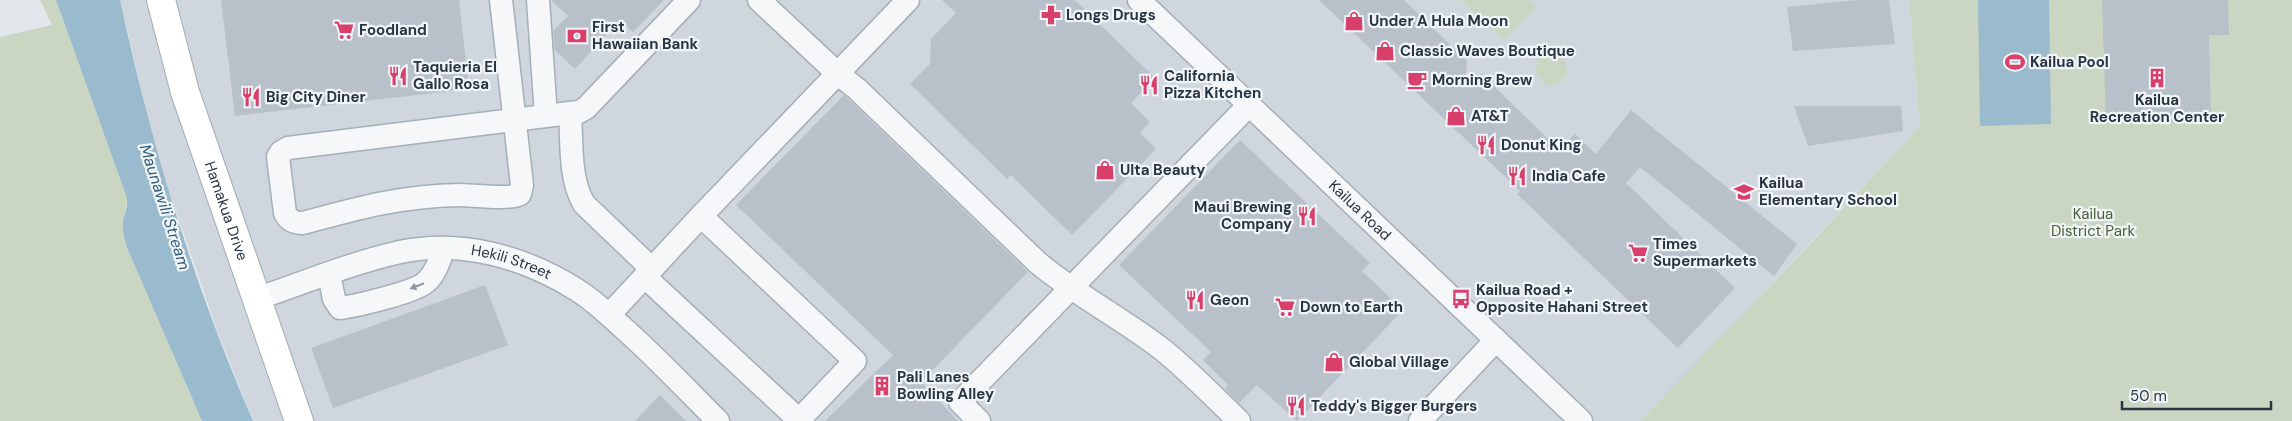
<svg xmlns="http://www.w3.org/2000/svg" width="2292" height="421" viewBox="0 0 2292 421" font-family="'DM Sans',sans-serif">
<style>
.built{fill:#cfd6dd}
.green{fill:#cad6c2}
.water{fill:#9abacd}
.building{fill:#b8c1c9}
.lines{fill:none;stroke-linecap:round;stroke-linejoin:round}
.minor-casing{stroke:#a6aeb6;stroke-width:25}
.major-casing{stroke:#a0adb8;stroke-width:30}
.minor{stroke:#f5f7f9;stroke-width:22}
.major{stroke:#fff;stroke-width:28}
.oneway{fill:#8e969e}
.labels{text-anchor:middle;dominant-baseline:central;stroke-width:4.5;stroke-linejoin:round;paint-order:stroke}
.poi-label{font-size:15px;font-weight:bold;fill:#283644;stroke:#f2f5f8;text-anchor:start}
.street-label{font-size:15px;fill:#283644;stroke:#f2f5f8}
.park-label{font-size:15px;fill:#436135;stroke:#f2f5f8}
.water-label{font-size:16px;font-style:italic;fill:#2f5c7c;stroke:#f2f5f8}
</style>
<rect width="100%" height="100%" fill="#e2e7eb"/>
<path class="built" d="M120,0h1789l11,126 -277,295h-1390l-36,-91 -48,-140 -21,-72z"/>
<path class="green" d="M40,0h16l71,198c0,10 -3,16 -4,24 -1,10 2,19 5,28l74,171h-202v-384l52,-12z
M1461,0h68l7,7 -32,33z
M1909,0h383v421h-652l157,-163 123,-132z
M1549,50l15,9 4,15 -9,9 -12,3 -11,-12 1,-14z"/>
<path class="water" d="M56,0h64c31,144 74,286 133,421h-51l-74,-171c-3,-9 -6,-18 -5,-28 1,-8 5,-14 4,-24z
M1978,0h71l2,124 -71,2z"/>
<path class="building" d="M221,0h238l10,89 -234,27z
M551,0h113l-31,32 -13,-12 -45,49 -20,-19 -2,-19 15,-15z
M942,0h133l80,78 -24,25 19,19 -10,11 16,16 -84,86 -61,-60 -4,4 -97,-95 20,-20 1,-25 25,-26z
M1319,0h85l63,61 -1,15 16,-2 77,76 16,-16 21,20 35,-44 166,134 -23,32 -134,-109 -14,16 109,105 -57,60 -161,-154 3,-3z
M1857,0h32l6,44 -102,7 -6,-44z
M2102,0h126l1,35h-20l2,87 -105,2z
M844,95l184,177 -107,110 37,39h-133l68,-66 -157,-150z
M1794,106h107l2,25 -95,15z
M1240,140l130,123 -8,8 41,39 -106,111 -40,-36 -18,18 -14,-14 3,-4 -25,-25 8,-8 -92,-87z
M485,285l23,60 -175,63 -22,-60z
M660,395l26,26h-51z"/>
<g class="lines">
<defs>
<g id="minor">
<path d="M501,0l21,185 -2,9c-9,6 -48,1 -61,1 -58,1 -101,13 -156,28 -8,0 -14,-2 -18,-10l-7,-56 3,-5 7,-4 282,-35c2,29 -1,66 14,91l68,65"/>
<path d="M538,0l8,116"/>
<path d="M759,0l78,73 20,16 180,173c39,33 85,56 126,88 27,22 51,47 76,71"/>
<path id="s1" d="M1139,0l442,421"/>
<path d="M570,113l9,-1 7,-4 103,-108"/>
<path d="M701,216l154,145 -57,60"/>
<path d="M329,274l5,25 6,9c16,-2 76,-16 86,-26 10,-9 13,-21 18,-34"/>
<path d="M645,277l154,143"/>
<path id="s2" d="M256,299c47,-16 95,-36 144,-47 61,-13 125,5 177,38 16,10 30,23 44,36 34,30 65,63 97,95"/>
<path d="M609,315l92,-99 207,-216"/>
<path d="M979,421l-19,-19 289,-297"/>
<path d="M1420,421l76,-81"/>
</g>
<g id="major">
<path id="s3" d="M161,0l24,92 114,329"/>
</g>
</defs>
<use href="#minor" class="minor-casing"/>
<use href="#major" class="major-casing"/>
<use href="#minor" class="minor"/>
<use href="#major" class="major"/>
</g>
<defs><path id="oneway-solid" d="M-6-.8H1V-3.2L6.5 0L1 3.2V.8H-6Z" transform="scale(1.25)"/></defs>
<use class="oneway" href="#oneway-solid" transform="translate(417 286) rotate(159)"/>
<defs>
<symbol id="pharmacy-bare" viewBox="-9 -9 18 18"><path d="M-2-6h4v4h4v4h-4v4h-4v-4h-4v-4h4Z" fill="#d83f6b" stroke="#f2f5f8" stroke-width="2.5" paint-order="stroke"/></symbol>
<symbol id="shop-bare" viewBox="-9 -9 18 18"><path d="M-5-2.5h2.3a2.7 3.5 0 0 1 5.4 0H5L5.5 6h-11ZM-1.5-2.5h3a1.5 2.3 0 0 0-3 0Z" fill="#d83f6b" stroke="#f2f5f8" stroke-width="2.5" paint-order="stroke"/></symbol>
<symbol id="supermarket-bare" viewBox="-9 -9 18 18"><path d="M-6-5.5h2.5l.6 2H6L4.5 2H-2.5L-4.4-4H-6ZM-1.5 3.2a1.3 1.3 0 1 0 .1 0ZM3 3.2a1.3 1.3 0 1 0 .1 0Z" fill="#d83f6b" stroke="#f2f5f8" stroke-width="2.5" paint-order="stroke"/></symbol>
<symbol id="bank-bare" viewBox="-9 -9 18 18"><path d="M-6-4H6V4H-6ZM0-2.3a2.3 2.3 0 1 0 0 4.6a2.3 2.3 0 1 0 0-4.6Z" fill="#d83f6b" stroke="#f2f5f8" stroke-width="2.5" paint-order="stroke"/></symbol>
<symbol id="stadium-bare" viewBox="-9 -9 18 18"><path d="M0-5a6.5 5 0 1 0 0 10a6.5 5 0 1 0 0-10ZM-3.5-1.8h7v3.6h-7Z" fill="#d83f6b" stroke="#f2f5f8" stroke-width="2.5" paint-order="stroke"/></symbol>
<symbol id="restaurant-bare" viewBox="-9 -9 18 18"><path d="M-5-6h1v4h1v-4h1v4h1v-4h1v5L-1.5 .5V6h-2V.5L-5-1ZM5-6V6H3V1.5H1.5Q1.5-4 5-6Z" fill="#d83f6b" stroke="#f2f5f8" stroke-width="2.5" paint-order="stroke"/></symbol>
<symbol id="building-bare" viewBox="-9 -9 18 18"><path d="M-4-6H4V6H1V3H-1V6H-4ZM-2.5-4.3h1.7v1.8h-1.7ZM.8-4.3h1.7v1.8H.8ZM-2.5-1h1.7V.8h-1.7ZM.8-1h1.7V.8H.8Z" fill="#d83f6b" stroke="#f2f5f8" stroke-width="2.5" paint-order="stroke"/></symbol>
<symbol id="cafe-bare" viewBox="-9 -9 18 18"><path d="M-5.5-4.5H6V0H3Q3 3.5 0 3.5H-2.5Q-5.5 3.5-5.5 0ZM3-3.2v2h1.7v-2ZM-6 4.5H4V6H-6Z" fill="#d83f6b" stroke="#f2f5f8" stroke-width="2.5" paint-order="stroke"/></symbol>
<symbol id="school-bare" viewBox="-9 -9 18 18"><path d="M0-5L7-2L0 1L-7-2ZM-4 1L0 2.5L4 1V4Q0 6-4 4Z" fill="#d83f6b" stroke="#f2f5f8" stroke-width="2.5" paint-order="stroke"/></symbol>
<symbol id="bus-bare" viewBox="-9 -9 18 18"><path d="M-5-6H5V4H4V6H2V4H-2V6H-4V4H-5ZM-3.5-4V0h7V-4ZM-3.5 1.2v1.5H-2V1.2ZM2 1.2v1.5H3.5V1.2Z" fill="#d83f6b" stroke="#f2f5f8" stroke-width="2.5" paint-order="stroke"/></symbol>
</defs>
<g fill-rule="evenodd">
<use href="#pharmacy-bare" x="1037" y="1" width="28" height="28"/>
<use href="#shop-bare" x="1340" y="7" width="28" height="28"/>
<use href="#supermarket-bare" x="330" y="16" width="28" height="28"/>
<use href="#bank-bare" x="563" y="22" width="28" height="28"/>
<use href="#shop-bare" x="1371" y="37" width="28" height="28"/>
<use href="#stadium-bare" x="2001" y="48" width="28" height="28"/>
<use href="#restaurant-bare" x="384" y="62" width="28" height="28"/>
<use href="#building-bare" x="2143" y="64" width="28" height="28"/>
<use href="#cafe-bare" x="1403" y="66" width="28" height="28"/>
<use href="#restaurant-bare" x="1135" y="71" width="28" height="28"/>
<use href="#restaurant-bare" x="237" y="83" width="28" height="28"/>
<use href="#shop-bare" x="1442" y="102" width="28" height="28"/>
<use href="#restaurant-bare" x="1472" y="131" width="28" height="28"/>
<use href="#shop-bare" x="1091" y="156" width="28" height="28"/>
<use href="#restaurant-bare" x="1503" y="162" width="28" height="28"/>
<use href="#school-bare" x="1730" y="178" width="28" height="28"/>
<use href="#restaurant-bare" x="1293" y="202" width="28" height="28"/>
<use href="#supermarket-bare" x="1624" y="239" width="28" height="28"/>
<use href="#bus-bare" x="1447" y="285" width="28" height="28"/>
<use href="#restaurant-bare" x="1181" y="286" width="28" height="28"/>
<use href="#supermarket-bare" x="1271" y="293" width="28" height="28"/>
<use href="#shop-bare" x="1320" y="348" width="28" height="28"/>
<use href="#building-bare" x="868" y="372" width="28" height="28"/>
<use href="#restaurant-bare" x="1282" y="392" width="28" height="28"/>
</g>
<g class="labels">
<g class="poi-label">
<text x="1066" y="15">Longs Drugs</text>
<text x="1369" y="21">Under A Hula Moon</text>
<text x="592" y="27">First<tspan x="592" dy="17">Hawaiian Bank</tspan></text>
<text x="359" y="30">Foodland</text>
<text x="1400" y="51">Classic Waves Boutique</text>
<text x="2030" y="62">Kailua Pool</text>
<text x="413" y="67">Taquieria El<tspan x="413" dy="17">Gallo Rosa</tspan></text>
<text x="1164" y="76">California<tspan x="1164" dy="17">Pizza Kitchen</tspan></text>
<text x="1432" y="80">Morning Brew</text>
<text x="266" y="97">Big City Diner</text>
<text x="2157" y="100" text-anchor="middle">Kailua<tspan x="2157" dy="17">Recreation Center</tspan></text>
<text x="1471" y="116">AT&amp;T</text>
<text x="1501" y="145">Donut King</text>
<text x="1120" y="170">Ulta Beauty</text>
<text x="1532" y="176">India Cafe</text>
<text x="1759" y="183">Kailua<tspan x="1759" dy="17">Elementary School</tspan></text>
<text x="1292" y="207" text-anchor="end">Maui Brewing<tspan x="1292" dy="17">Company</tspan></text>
<text x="1653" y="244">Times<tspan x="1653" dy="17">Supermarkets</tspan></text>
<text x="1476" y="290">Kailua Road +<tspan x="1476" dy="17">Opposite Hahani Street</tspan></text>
<text x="1210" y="300">Geon</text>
<text x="1300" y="307">Down to Earth</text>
<text x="1349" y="362">Global Village</text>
<text x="897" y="377">Pali Lanes<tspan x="897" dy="17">Bowling Alley</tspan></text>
<text x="1311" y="406">Teddy's Bigger Burgers</text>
</g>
<g class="street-label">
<text stroke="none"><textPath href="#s1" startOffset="305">Kailua Road</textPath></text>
<text stroke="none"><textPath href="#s3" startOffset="221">Hamakua Drive</textPath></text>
<text stroke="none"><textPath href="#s2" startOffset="265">Hekili Street</textPath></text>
</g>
<g class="park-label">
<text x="2093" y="214">Kailua<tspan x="2093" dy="17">District Park</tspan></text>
</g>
<g class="water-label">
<text transform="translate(165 207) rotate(72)">Maunawili Stream</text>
</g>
</g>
<path d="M2122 401v8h149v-8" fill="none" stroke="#283644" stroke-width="2.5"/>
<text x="2130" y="401" font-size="15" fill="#283644" stroke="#f2f5f8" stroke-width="4" paint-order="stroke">50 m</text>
</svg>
